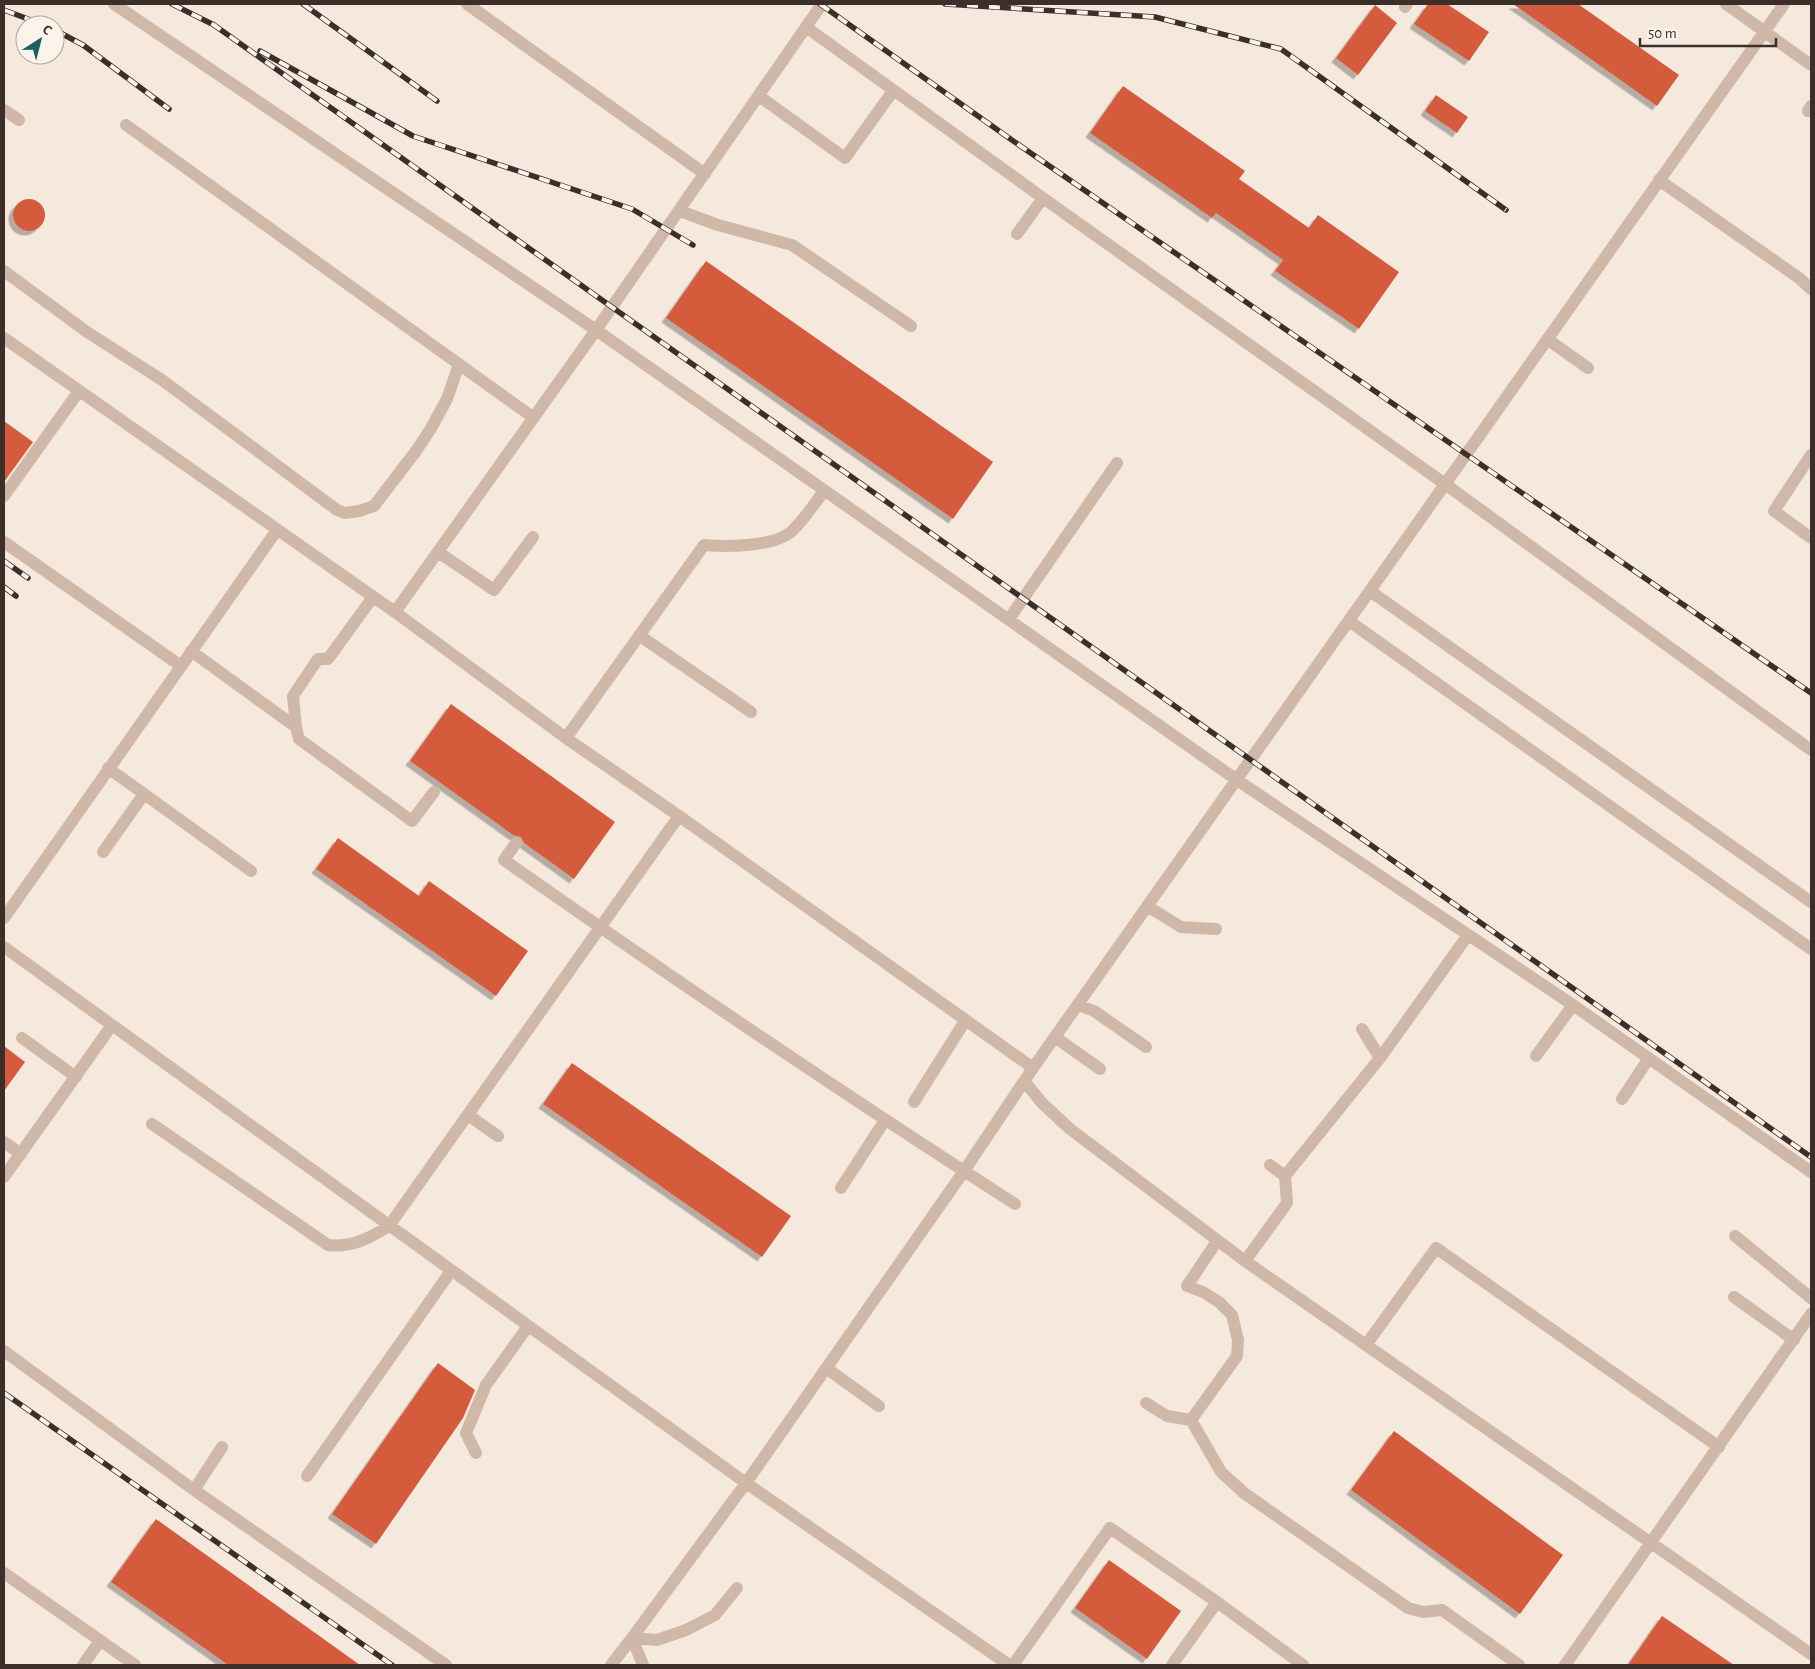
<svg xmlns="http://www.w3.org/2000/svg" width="1815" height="1669" viewBox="0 0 1815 1669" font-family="'Alegreya Sans',sans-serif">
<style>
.building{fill:#d45b3e;filter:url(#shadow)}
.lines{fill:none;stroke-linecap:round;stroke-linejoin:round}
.minor{stroke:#d0b8a8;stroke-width:12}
.rail-casing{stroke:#3c2e29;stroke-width:5.5}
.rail{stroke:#fcf4eb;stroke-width:4;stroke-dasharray:11;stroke-linecap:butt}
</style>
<defs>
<filter id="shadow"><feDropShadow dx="-4.5" dy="4.5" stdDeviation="0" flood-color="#0004"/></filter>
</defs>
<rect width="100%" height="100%" fill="#f5e9de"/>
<path class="building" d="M1428,4h19l42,28 -20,29 -55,-37z
M1513,4h65l101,71 -22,31z
M1375,5l22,18 -39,52 -22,-17z
M1123,86l122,85 -6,8 70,49 9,-13 81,57 -40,57 -84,-58 8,-11 -67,-47 -4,5 -122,-85z
M1436,95l32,22 -11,16 -32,-22z
M13 215a16 16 0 1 1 32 0a16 16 0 1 1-32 0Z
M706,261l287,201 -40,57 -287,-201z
M4,421l29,21 -29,40z
M451,704l164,118 -41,57 -50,-36 -3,-6 -8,-2 -103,-74z
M338,838l81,58 10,-15 99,70 -32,45 -180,-127z
M4,1046l21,16 -21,29z
M572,1063l219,153 -29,41 -219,-153z
M438,1363l37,27 -12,28 -87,126 -44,-30z
M1394,1431l169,124 -43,59 -169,-124z
M156,1519l204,146h-132l-117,-83z
M1109,1560l72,51 -34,48 -72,-51z
M1662,1616l72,49h-106z"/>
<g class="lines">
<path class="minor" d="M114,4l482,326 641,450 336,225 238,167
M467,4l238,170
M1726,4l85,61
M1405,7l2,-3
M806,27l16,-23
M759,96l86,62 48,-67
M4,110l15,10
M1808,111l3,-5
M126,125l408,293
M1659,180l140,98 12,11
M680,211l38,14 74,20 119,81
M1017,234l26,-36
M4,271l83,61 75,48 175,130 8,3 14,-2 15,-5 42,-55 14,-21 17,-31 12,-35
M4,338l391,274 171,126 113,78 354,252
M1547,339l41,29
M1811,455l-37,56 37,27
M4,496l75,-105
M4,542l177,124
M438,552l56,38 39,-53
M1370,591l441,311
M373,597l-45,62h-10l-25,37 3,31 3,12 113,82 22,-29
M395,612l201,-282 210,-303 237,171 402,286 366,266
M1009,619l108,-156
M1349,621l462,328
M640,636l111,76
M191,651l105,76
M566,738l138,-193c21,2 71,2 88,-14 12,-11 22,-27 32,-40
M108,768l143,103
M516,843l-12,17c168,118 338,233 511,344
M103,852l41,-58
M1147,906l34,21 35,2
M4,918l273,-388
M4,947l742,536 263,182
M1078,1005l16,6 52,36
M1362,1029l18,29
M1055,1037l45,32
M22,1038l54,39
M1536,1056l37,-51
M1025,1082l17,21 28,26 175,132 566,393
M1622,1099l27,-41
M914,1102l51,-81
M468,1115l30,21
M152,1124l176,121c23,3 42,-7 61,-19l290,-410
M4,1142l17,12
M1285,1176l95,-118 88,-123
M4,1177l108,-152
M841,1188l44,-68
M1735,1236l76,62
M1245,1261l42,-58 -2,-27 -15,-11
M1734,1297l60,43
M1366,1345l70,-97 283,199
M4,1351l190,139 252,175
M826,1368l53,38
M1146,1403l21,13 24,4 46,-64 1,-16 -6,-25 -13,-13 -16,-10 -16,-6 30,-45
M1191,1420l30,52 23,21 164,115 15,4 19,-2 77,55
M476,1453l-10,-20 20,-48 42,-59
M307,1476l144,-205
M194,1490l28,-43
M4,1573l131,92
M1217,1602l86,63
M83,1665l17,-24
M611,1665l21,-27 25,2 29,-10 29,-15 22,-27
M643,1665l-11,-27 114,-155 218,-312 69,-103 751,-1064
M1013,1665l97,-137 107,74 -45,63
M1565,1665l246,-351"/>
<defs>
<path id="rail" d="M172,4l42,21 1597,1132
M303,4l134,97
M820,4l189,134 802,555
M945,4l210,13 126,32 225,161
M4,10l40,15
M55,30l28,15 86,64
M260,51l153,85 219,73 61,36
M4,561l24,17
M4,587l12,9
M4,1393l388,272"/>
</defs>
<use href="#rail" class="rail-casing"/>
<use href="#rail" class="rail"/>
</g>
<rect width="1815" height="1669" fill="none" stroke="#3c2e29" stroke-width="10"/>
<g transform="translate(40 40) rotate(36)"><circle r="24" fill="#fcf4eb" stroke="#afa59d"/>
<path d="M0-4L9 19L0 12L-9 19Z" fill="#196163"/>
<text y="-8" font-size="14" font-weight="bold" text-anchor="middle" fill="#3c2e29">С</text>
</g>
<path d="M1640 38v8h136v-8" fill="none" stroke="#3c2e29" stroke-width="2.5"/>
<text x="1648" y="38" font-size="15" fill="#3c2e29" stroke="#fcf4eb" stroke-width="4" paint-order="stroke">50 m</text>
</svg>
